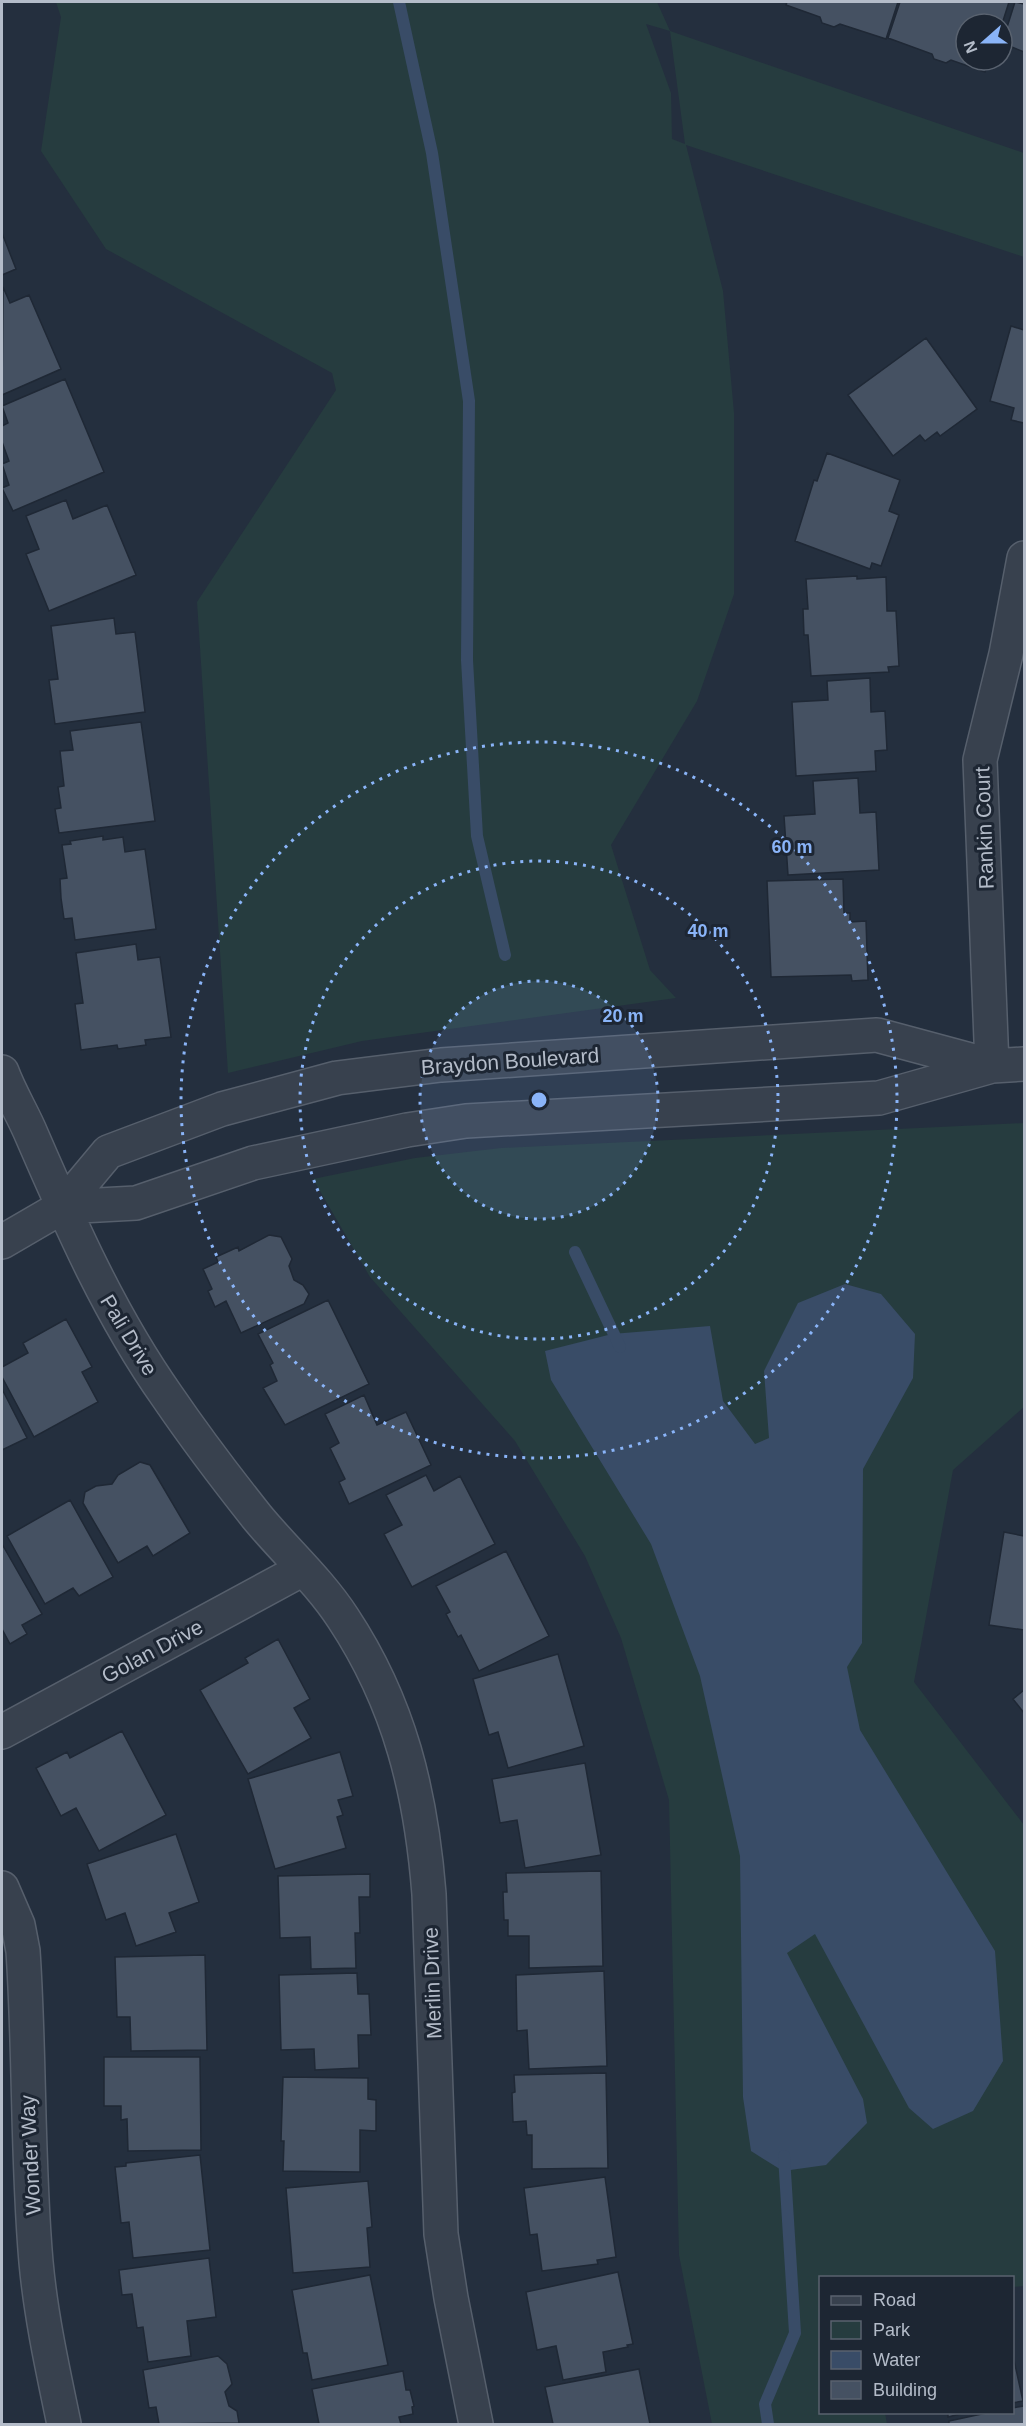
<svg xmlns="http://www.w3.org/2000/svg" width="1026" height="2426" viewBox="0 0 1026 2426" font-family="Helvetica,sans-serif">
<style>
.green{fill:#263c3f;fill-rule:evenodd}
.water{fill:#394c67}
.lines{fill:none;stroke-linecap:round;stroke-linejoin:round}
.stream{stroke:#394c67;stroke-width:12}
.building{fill:#455162;stroke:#1f2835;stroke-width:1.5}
.street-casing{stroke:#565f6c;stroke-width:36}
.street{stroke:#38414e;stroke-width:33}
.ring{fill:none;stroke:#8ab4f8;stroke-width:3;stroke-dasharray:3 6}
.labels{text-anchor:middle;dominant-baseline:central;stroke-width:6;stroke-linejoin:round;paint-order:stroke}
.street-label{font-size:21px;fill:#b4bcc9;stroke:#1d2633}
.centre{fill:#8ab4f8;stroke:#1d2633;stroke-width:3}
.ring-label{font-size:18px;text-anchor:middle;font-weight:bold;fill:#8ab4f8;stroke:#1d2633;stroke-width:6;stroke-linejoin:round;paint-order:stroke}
</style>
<rect width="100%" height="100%" fill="#242f3e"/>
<path class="green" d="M56,2h601l13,29 354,122v104l-338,-112 37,146 11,122v181l-37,107 -86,144 39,125 26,28 -314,43 -134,32 -31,-471 139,-212 -4,-17 -226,-124 -65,-98 20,-134zM646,24l24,7 15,113 -13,-5 -1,-46z
M1024,1123v284l-71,63 -39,212 110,143v461l-11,1 -1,-9h-192v134l65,1 2,11h-175l-33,-169 -10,-455 -48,-162 -36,-82 -70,-115 -145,-164 -57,-98 102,-21 86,-10z"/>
<path class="water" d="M845,1284l36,10 34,40 -2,44 -50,91 -1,174 -15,24 13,63 135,221 8,110 -30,50 -40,18 -24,-21 -94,-174 -28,19 76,146 4,24 -41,42 -43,6 -32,-20 -8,-54 -3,-241 -40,-180 -49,-132 -100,-164 -6,-29 67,-17 98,-8 13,75 32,43 14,-6 -5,-67 34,-68z"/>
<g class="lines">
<path class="stream" d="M399,2l33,151 37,248 -2,259 10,176 28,119
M575,1252l45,95
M768,2424l-3,-20 30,-71 -11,-177"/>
</g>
<path class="building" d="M787,2h111l-12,37 -46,-15 -6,3 -12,-4 -2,-6 -34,-12z
M900,2h109l-7,22h-36v36h23l-4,12 -34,-12 -5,3 -12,-4 -2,-5 -44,-16z
M1015,2l9,2v48l-22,-9z
M2,233l14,36 -14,6z
M3,287l7,16 19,-8 32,74 -59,26z
M1011,326l13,4v93l-13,-3 3,-12 -24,-7z
M926,338l51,71 -37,27 -3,-4 -12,9 -5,-6 -27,21 -45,-61z
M65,379l39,93 -91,39 -11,-23 7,-3 -7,-21 7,-3 -7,-19v-16l6,-3 -6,-17z
M827,453l73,27 -11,31 10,4 -18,51 -9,-3 -2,6 -75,-28 19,-61 3,1z
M66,500l7,19 34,-14 29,70 -87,36 -23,-57 13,-5 -13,-33z
M857,576v3l29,-2 1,34h9l3,55 -11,1 1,5 -78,4 -3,-41h-4l-1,-26h5l-2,-30z
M114,618l2,16 19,-2 10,80 -90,12 -6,-44 9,-1 -7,-53z
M870,678l1,34 14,-1 2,39 -12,1 1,20 -80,5 -4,-74 36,-2 -1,-19z
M141,722l14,99 -96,12 -4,-24 6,-1 -3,-21 6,-1 -4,-35 13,-1 -3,-19z
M858,778l2,35 16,-1 3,58 -91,5 -4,-59 31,-2 -2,-33z
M103,836v4l20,-3 2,15 20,-3 11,80 -81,11 -3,-22 -8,1 -3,-21 -1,-19 7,-1 -5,-33 9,-1 -1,-3z
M843,879l1,34h6v9l16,-1 2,59 -16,1 -1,-6 -80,2 -4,-96z
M136,944l2,16 22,-3 11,80 -26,3 1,5 -28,4 -1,-4 -36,5 -6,-46 8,-1 -7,-50z
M269,1235l12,2 11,22 -3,7 5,14 9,5 6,9 -5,10 -63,29 -15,-32 -11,6 -7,-16 4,-2 -9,-20 15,-7 -2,-5 22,-10 1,4z
M328,1300l41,84 -84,41 -22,-37 14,-7 -7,-16 3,-2 -15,-29z
M66,1319l26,48 -10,5 16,30 -64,35 -32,-60v-10l26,-14 -5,-10z
M2,1389l25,49 -25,12z
M364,1395l13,30 29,-13 25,53 -82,39 -10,-22 6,-3 -15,-31 9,-5 -14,-29z
M140,1462l10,3 40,68 -37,23 -6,-10 -29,17 -35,-60 2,-11 11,-6 16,-2 6,-9z
M426,1475l8,16 26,-15 35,68 -83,43 -28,-53 18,-9 -16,-30z
M70,1500l43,77 -34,19 -6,-8 -28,16 -38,-68z
M1004,1532l20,4v94l-35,-5z
M2,1544l40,70 -20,11 5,9 -17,10 -8,-15z
M506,1551l43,85 -70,35 -18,-36 -3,2 -12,-23 4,-2 -14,-26z
M278,1639l32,60 -16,9 17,30 -63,36 -48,-84 48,-27 -3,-5z
M558,1654l26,92 -76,22 -10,-36 -9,3 -16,-56z
M1024,1690v23l-11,-14z
M122,1731l44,84 -67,36 -23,-43 -15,8 -25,-48 31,-16 3,6z
M340,1752l13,44 -15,4 5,15 -6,2 9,31 -71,21 -27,-90z
M585,1763l16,92 -76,13 -8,-48 -17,3 -8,-44z
M176,1834l23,68 -30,11 7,19 -40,14 -11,-33 -19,7 -19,-56z
M601,1871l2,95 -74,2v-32h-21v-16h-4l-1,-28h4l-1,-19z
M370,1874v23h-11l1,36h-5l1,35 -45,1 -1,-32 -30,1 -2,-62z
M205,1955l2,95 -76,1 -1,-34h-13l-2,-60z
M604,1971l3,95 -78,3 -2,-39 -10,1 -1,-56z
M357,1973l1,21h11l2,41h-13l1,33 -44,2 -1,-21 -33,1 -2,-75z
M104,2057h96l1,93 -73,1 -1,-32 -6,1v-14h-17z
M606,2073l2,95 -76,1v-34h-5l-1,-14 -13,1 -1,-29 3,-1 -1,-17z
M283,2077l85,1v21l8,1v31l-16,-1v42l-77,-1 1,-30h-3z
M200,2155l10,95 -77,8 -4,-36 -8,1 -6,-56 11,-1v-3z
M605,2177l11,80 -19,3 1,4 -56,7 -5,-37 -7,1 -6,-47z
M368,2181l4,46 -5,1 3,39 -77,6 -7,-85z
M209,2258l7,59 -29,4 4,35 -43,6 -5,-35 -6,1 -5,-34 -10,1 -3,-25z
M618,2272l15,72 -6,1 1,2 -25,5 3,20 -43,8 -7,-34 -19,4 -11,-58z
M370,2275l18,90 -76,15 -5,-27h-4l-11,-63z
M1012,2351l11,50 -11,2z
M218,2356l9,8 5,20 -7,8 4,14 8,5 2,12 -80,1 -3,-17 -7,1 -6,-38z
M639,2369l11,55h-97l-8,-37z
M403,2371l3,19h4l4,16 -2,1 1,7 -14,3 2,7h-82l-7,-35z
M1024,2406v18h-75v-3l42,-9h21v-4z
M948,2412h20l-20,5z"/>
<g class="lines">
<defs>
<path id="street" d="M992,1066l-12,-306 26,-106 18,-96
M2,1072c8,22 21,42 30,64 39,90 78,179 135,260 28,41 59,82 90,121 28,34 62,64 86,101 57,86 78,175 86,276l12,340 10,64 25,126
M62,1207l74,-4 117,-40 154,-33 59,-9 413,-23 113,-32 32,-2
M2,1242l60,-35 46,-55 114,-43 115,-31 104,-13 436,-30 115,31
M2,1732l301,-163
M2,1888l16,37 5,26c7,104 4,208 13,311 5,55 17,109 28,162"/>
</defs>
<use href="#street" class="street-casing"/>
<use href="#street" class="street"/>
</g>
<circle cx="539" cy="1100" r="119" fill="#8ab4f8" fill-opacity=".12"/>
<g class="ring">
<circle cx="539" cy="1100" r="119"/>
<circle cx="539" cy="1100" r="239"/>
<circle cx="539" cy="1100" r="358"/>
</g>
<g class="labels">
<g class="street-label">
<text transform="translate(984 828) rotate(-92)">Rankin Court</text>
<text transform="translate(510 1061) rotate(-4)">Braydon Boulevard</text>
<text transform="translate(129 1335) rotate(59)">Pali Drive</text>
<text transform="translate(152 1651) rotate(-28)">Golan Drive</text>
<text transform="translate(432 1983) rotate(-92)">Merlin Drive</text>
<text transform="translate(30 2155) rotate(-93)">Wonder Way</text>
</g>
</g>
<circle cx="539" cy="1100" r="9" class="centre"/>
<g class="ring-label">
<text x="792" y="853">60 m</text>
<text x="708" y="937">40 m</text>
<text x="623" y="1022">20 m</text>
</g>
<rect width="1026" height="2426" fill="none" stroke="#b4bcc9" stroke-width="6"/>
<rect x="819" y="2276" width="195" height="138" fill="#1d2633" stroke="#59626f" stroke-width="1.5"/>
<rect x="831" y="2296" width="30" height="9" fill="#38414e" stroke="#59626f" stroke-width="1.5"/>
<text x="873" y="2306" font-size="18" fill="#b4bcc9">Road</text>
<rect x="831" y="2321" width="30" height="18" fill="#263c3f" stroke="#59626f" stroke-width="1.5"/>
<text x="873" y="2336" font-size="18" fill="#b4bcc9">Park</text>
<rect x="831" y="2351" width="30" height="18" fill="#394c67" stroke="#59626f" stroke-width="1.5"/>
<text x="873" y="2366" font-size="18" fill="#b4bcc9">Water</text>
<rect x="831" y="2381" width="30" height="18" fill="#455162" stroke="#59626f" stroke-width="1.5"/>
<text x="873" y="2396" font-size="18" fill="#b4bcc9">Building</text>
<g transform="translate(984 42) rotate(249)"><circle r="28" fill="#1d2633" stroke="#59626f" stroke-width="1.5"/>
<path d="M0-4.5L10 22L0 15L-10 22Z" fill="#8ab4f8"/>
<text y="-9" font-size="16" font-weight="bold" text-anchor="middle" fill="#b4bcc9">N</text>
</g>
</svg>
